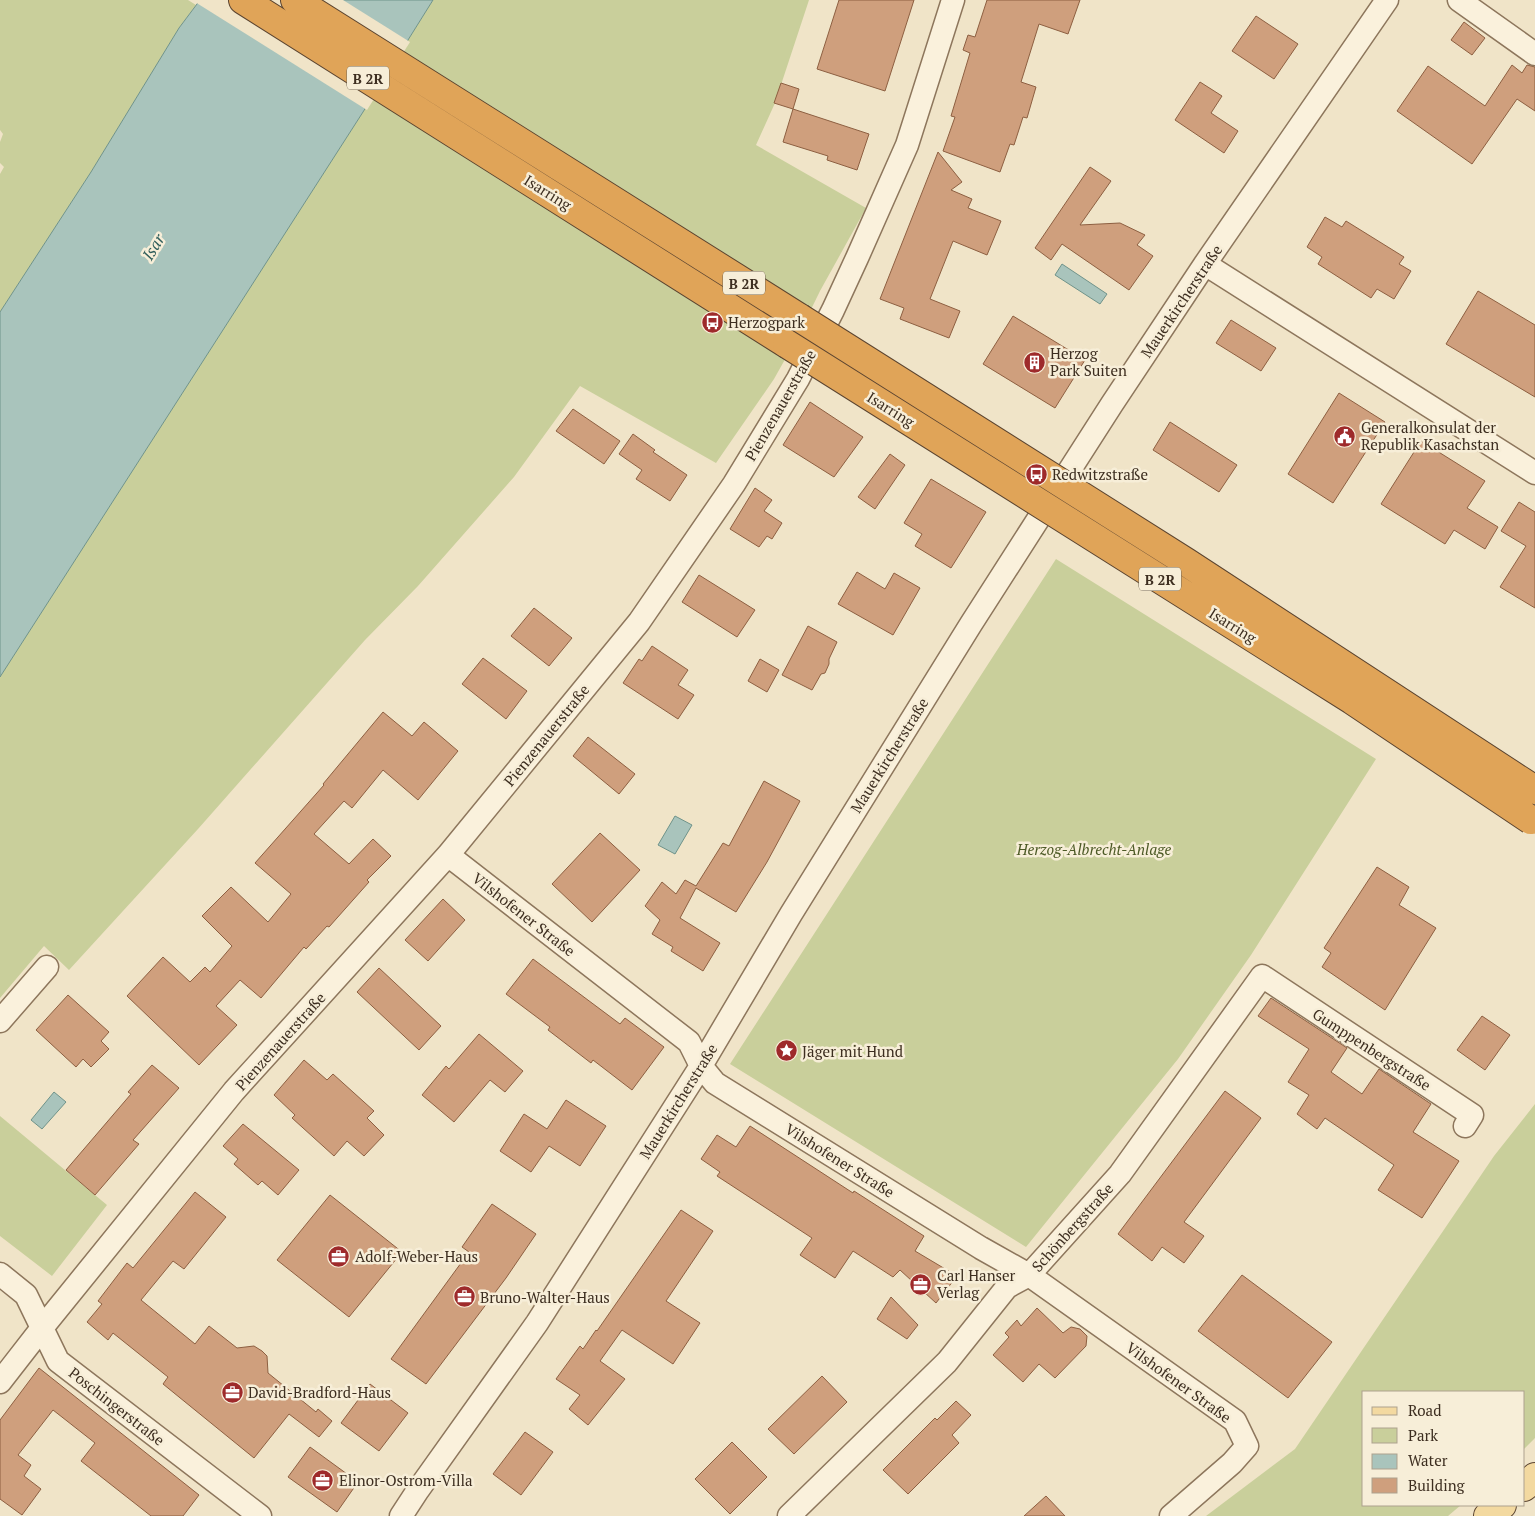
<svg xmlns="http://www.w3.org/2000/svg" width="1535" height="1516" viewBox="0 0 1535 1516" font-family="'PT Serif',serif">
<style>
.green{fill:#c9cf9b}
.water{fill:#a9c4bc;stroke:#6f938a}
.pier{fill:#f0e4c8}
.building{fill:#cf9f7d;stroke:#8d5f41}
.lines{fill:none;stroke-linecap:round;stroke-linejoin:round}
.minor-casing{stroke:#8d765c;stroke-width:25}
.major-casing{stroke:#5b4430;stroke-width:30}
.highway-casing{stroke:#5b4430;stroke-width:30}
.minor{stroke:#faf1dc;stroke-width:22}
.major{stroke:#f3d9a0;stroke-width:28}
.highway{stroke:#e0a458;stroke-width:28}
.highway-bridge-casing{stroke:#5b4430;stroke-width:30;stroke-linecap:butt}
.highway-bridge{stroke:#e0a458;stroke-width:28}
.labels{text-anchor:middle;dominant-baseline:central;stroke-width:5;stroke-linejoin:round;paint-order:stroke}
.shield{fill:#f7eed8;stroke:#756857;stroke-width:1}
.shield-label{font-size:14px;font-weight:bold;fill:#3d2e20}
.street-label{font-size:15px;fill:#3d2e20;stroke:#f7eed8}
.poi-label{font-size:15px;fill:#3d2e20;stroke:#f7eed8;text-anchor:start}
.park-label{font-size:15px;font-style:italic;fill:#4d5a26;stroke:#f7eed8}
.water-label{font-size:16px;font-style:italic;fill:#2f5d5a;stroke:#f7eed8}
</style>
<rect width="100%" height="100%" fill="#f0e4c8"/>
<path class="green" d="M0,0h188l8,5 -17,23 -88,144 -91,140v-138l4,-7 -4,-4v-21l3,-8 -3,-4z
M433,0h376l-34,103 -19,42 110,63 -46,83 -23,47 -23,41 -58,84 -136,-77 -66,91 -96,109 -53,54 -167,189 -129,141 -25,-24 -44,52v-321l363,-565z
M1056,559l320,200 -125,196 -73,104 -152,188 -296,-183z
M1535,1104v334l-11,11v-57h-160v113h97l-13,11h-242l89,-67 199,-293z
M0,1116l107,89 -55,71 -52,-40z"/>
<path class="water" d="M200,0h233l-70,112 -363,565v-365l91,-140 88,-144z
M1062,264l45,30 -7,10 -45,-29z
M675,816l17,9 -17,29 -17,-9z
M54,1092l12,10 -24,27 -11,-9z"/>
<path class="pier" d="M197,0h146l67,42 -43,68 -172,-108z"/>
<path class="building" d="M839,0h75l-29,91 -68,-22z
M987,0h93l-12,34 -29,-10 -18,58 15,5 -9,31 -4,-1 -9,28 -4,-1 -10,28 -57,-21 12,-34 -4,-1 19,-63 -7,-3 5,-15 7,2z
M1256,16l42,28 -24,35 -42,-28z
M1464,22l21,16 -13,17 -21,-15z
M1512,65l10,8 5,-8 8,2v44l-18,-12 -45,65 -75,-53 31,-45 57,40z
M1200,82l22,14 -11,17 27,18 -14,22 -49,-33z
M781,83l18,6 -6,20 -19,-6z
M793,109l76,25 -12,36 -30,-10 1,-4 -45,-14z
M938,152l24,30 -11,8 21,9 -4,9 33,13 -14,34 -34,-14 -23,58 30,12 -11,27 -49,-19 4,-11 -24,-9z
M1090,167l21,14 -31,44 40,-2 25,12 -8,10 16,11 -24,34 -67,-46 -11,16 -16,-12z
M1325,217l17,10 4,-6 58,36 -5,7 12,7 -17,28 -17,-10 -6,9 -53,-34 4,-7 -15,-10z
M1478,291l57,34v72l-89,-53z
M1013,316l72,44 -30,48 -72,-44z
M1231,320l45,28 -15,23 -45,-28z
M1339,393l46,29 -52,81 -45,-29z
M810,402l53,35 -29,40 -51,-32z
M573,409l47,32 -16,23 -48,-33z
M1170,422l67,43 -18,27 -66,-42z
M633,434l22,16 -2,2 34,23 -17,26 -34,-22 6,-9 -23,-16z
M1421,441l64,40 -18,27 31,19 -13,22 -31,-19 -9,14 -64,-40z
M890,454l15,11 -30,44 -17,-12z
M931,479l55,33 -35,56 -36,-22 7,-12 -18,-11z
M755,488l17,12 -8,11 18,12 -10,16 -5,-3 -8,11 -29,-18z
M1519,502l16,10v96l-35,-21 26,-41 -25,-15z
M857,572l28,17 9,-16 26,15 -27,47 -55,-31z
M699,575l56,35 -18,27 -55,-35z
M534,608l38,30 -23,28 -38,-30z
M808,626l29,16 -8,17v5l-4,9 -4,1 -9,16 -30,-15z
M652,646l36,24 -10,15 16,10 -16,24 -55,-36 16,-24 3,2z
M483,658l44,33 -21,28 -44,-35z
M760,659l19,11 -12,22 -19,-11z
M383,712l29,24 12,-14 34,29 -40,49 -35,-30 -31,38 -8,-7 -30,33 35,30 24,-25 18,17 -24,24 2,2 -40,45 -2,-1 -21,23 -2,-2 -43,51 -21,-18 -24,26 21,19 -38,40 -72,-69 36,-39 27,25 15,-15 5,5 22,-26 -30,-30 29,-29 37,35 23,-28 -36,-31 69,-78 -1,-1z
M588,737l47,37 -16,20 -46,-38z
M764,781l36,20 -33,61 -31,50 -40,-24 -16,30 40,25 -17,28 -32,-20 2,-4 -21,-13 8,-14 -15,-14 17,-24 14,12 9,-14 11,6 27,-43 6,3z
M600,833l40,37 -48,52 -40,-38z
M1377,867l32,20 -10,18 37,23 -51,82 -63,-43 9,-14 -7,-5z
M443,899l22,21 -37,41 -23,-21z
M533,959l87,65 5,-6 39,29 -32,43 -39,-30 -2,3 -43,-33 2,-3 -44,-33z
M379,968l62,58 -22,24 -62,-58z
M68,995l41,37 -8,9 8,8 -18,18 -8,-8 -7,8 -40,-37z
M1271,998l76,50 -16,24 31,22 17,-25 52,35 -18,28 46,29 -37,57 -44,-28 16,-25 -69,-47 -8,11 -20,-15 12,-19 -21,-13 21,-33 -51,-33z
M1482,1016l28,19 -25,35 -28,-20z
M479,1034l44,37 -18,21 -15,-12 -36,42 -32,-27 24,-29 3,3z
M304,1060l23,20 6,-6 41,37 -7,7 17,17 -20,21 -17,-15 -13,15 -42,-38 3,-3 -21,-20z
M152,1065l27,23 -46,52 6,4 -44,51 -29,-25 65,-76 -3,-2z
M1225,1091l36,27 -77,104 20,14 -20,27 -22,-16 -10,14 -34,-27z
M566,1100l40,26 -26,40 -31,-20 -18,26 -31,-21 24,-37 23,15z
M243,1124l56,46 -21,25 -16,-14 -4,4 -24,-21 4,-5 -15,-13z
M750,1126l103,67 1,-2 70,45 -9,15 42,25 -21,27 -36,-33 -7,7 -40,-26 -18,27 -35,-23 12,-17 -95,-62 3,-4 -19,-13 16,-24 19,12z
M195,1192l31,25 -42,52 -11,-8 -32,39 54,44 14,-18 28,22 17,-2 8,5 5,5 1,17 48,39 2,-3 14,12 -13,16 -30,-23 -35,44 -91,-74 5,-7 -55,-44 -5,7 -21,-18 15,-18 -4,-3 29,-38 6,5z
M330,1195l72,57 -53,65 -72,-57z
M492,1204l44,30 -30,44 -80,106 -35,-25 78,-107 -7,-5z
M681,1210l32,21 -47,70 34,22 -27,41 -51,-34 -22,31 25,18 -37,46 -19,-16 11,-14 -24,-16 24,-33 3,3 13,-19 1,1z
M1242,1275l90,67 -44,56 -90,-67z
M891,1297l27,28 -11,14 -30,-20z
M1037,1308l26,25 8,-6 9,2 7,7 -1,10 -31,32 -16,-14 -16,18 -30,-27 16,-18 -4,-4 12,-13 4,6z
M39,1368l160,127 -16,21h-32l-70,-55 14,-18 -42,-33 -35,45 13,10 -7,11 17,13 -19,26 -22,-16v-79z
M822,1376l25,26 -53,52 -26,-25z
M370,1384l38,29 -29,38 -38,-28z
M956,1401l15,14 -19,20 7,8 -51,51 -25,-24 52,-52 2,2z
M525,1432l28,20 -32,43 -28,-21z
M732,1442l35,35 -37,37 -35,-35z
M310,1447l48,35 -21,30 -49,-35z
M1046,1496l19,20h-41z"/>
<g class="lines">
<defs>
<path id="minor" d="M1459,0l76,54
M1205,264l330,209
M448,855l241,187 12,24 14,17 266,165 48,27 206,146 12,25 -15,17 -61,53
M0,1021l47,-54
M0,1274l26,21 32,66 202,155
M0,1382l42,-54 192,-237 214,-236 191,-233 95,-138 64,-105 35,-69 24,-52 50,-113 46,-145
M401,1516l17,-26 119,-167 164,-257 90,-152 180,-290 141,-220 93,-140 182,-264
M789,1516l158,-154 60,-75 22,-12 91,-101 142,-198 210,139 -7,11"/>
<path id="major" d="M1524,1487l11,-10
M1488,1516l14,-11"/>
<path id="highway" d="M243,0l544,344
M295,0l505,318"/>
</defs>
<use href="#minor" class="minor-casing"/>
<use href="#major" class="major-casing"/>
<use href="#highway" class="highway-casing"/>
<use href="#minor" class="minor"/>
<use href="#major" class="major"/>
<use href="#highway" class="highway"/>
<defs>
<path id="highway-bridge" d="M800,318l386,244 349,228
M787,344l565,356 179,120"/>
</defs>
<use href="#highway-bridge" class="highway-bridge-casing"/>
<use href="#highway-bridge" class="highway-bridge"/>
</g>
<defs>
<symbol id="bus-disc" viewBox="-11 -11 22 22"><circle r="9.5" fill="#9e2a2b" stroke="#f7eed8"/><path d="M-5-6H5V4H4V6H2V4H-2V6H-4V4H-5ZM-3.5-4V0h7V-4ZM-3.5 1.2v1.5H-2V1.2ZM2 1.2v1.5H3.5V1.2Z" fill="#fff"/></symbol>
<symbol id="building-disc" viewBox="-11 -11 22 22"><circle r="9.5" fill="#9e2a2b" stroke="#f7eed8"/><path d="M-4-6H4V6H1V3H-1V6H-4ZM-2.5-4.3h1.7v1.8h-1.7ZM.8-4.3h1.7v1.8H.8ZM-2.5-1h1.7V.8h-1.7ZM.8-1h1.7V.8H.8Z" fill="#fff"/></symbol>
<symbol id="civic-disc" viewBox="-11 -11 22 22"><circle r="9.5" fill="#9e2a2b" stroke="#f7eed8"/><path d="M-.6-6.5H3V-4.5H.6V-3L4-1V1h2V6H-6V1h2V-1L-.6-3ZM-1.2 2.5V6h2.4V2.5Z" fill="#fff"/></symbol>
<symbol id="sight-disc" viewBox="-11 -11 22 22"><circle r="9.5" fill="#9e2a2b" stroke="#f7eed8"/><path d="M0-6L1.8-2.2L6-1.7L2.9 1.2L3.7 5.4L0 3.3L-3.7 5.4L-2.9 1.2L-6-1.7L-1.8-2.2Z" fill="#fff"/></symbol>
<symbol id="office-disc" viewBox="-11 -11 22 22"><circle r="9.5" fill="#9e2a2b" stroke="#f7eed8"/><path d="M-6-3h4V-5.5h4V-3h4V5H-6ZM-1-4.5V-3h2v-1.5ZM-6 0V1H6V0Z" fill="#fff"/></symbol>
</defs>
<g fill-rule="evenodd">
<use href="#bus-disc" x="700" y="310" width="25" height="25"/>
<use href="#building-disc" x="1022" y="350" width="25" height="25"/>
<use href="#civic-disc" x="1332" y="424" width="25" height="25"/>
<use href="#bus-disc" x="1024" y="462" width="25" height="25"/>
<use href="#sight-disc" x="774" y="1038" width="25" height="25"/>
<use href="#office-disc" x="326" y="1244" width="25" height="25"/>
<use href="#office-disc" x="908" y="1272" width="25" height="25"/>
<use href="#office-disc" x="452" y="1284" width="25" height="25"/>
<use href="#office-disc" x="220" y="1380" width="25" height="25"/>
<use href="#office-disc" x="310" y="1468" width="25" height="25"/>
</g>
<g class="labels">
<g class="shield">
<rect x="347" y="66.5" width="42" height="23" rx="4"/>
<rect x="723" y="271.5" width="42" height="23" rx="4"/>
<rect x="1139" y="567.5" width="42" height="23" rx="4"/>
</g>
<g class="shield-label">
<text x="368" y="78">B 2R</text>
<text x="744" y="283">B 2R</text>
<text x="1160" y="579">B 2R</text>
</g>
<g class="street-label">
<text transform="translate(548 192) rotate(32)">Isarring</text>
<text transform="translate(1181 301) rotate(-56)">Mauerkircherstraße</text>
<text transform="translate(780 405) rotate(-60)">Pienzenauerstraße</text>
<text transform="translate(891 409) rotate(32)">Isarring</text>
<text transform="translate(1233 625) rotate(32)">Isarring</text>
<text transform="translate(546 735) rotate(-51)">Pienzenauerstraße</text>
<text transform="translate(889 755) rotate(-58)">Mauerkircherstraße</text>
<text transform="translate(524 914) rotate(38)">Vilshofener Straße</text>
<text transform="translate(280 1041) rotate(-48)">Pienzenauerstraße</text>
<text transform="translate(1372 1049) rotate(33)">Gumppenbergstraße</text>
<text transform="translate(678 1101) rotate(-58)">Mauerkircherstraße</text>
<text transform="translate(840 1160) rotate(32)">Vilshofener Straße</text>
<text transform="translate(1072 1227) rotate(-48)">Schönbergstraße</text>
<text transform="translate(1179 1382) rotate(36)">Vilshofener Straße</text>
<text transform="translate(117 1406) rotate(38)">Poschingerstraße</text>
</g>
<g class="poi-label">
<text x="728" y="322">Herzogpark</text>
<text x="1050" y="353">Herzog<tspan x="1050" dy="17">Park Suiten</tspan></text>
<text x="1361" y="427">Generalkonsulat der<tspan x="1361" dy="17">Republik Kasachstan</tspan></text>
<text x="1052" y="474">Redwitzstraße</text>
<text x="802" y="1051">Jäger mit Hund</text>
<text x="355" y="1256">Adolf-Weber-Haus</text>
<text x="937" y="1275">Carl Hanser<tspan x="937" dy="17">Verlag</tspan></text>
<text x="480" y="1297">Bruno-Walter-Haus</text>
<text x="248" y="1392">David-Bradford-Haus</text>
<text x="339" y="1480">Elinor-Ostrom-Villa</text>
</g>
<g class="park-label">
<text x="1094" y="849">Herzog-Albrecht-Anlage</text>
</g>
<g class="water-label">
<text transform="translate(153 247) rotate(-59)">Isar</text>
</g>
</g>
<rect x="1362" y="1391" width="162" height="115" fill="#f7eed8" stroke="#ada18e"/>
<rect x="1372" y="1407" width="25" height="8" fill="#f3d9a0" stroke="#ada18e"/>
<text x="1408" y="1416" font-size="15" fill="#3d2e20">Road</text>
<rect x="1372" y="1428" width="25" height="15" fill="#c9cf9b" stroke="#ada18e"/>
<text x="1408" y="1441" font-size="15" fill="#3d2e20">Park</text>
<rect x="1372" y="1454" width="25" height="15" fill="#a9c4bc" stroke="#ada18e"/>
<text x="1408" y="1466" font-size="15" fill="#3d2e20">Water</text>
<rect x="1372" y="1478" width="25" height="15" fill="#cf9f7d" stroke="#ada18e"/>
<text x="1408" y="1491" font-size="15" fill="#3d2e20">Building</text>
</svg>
